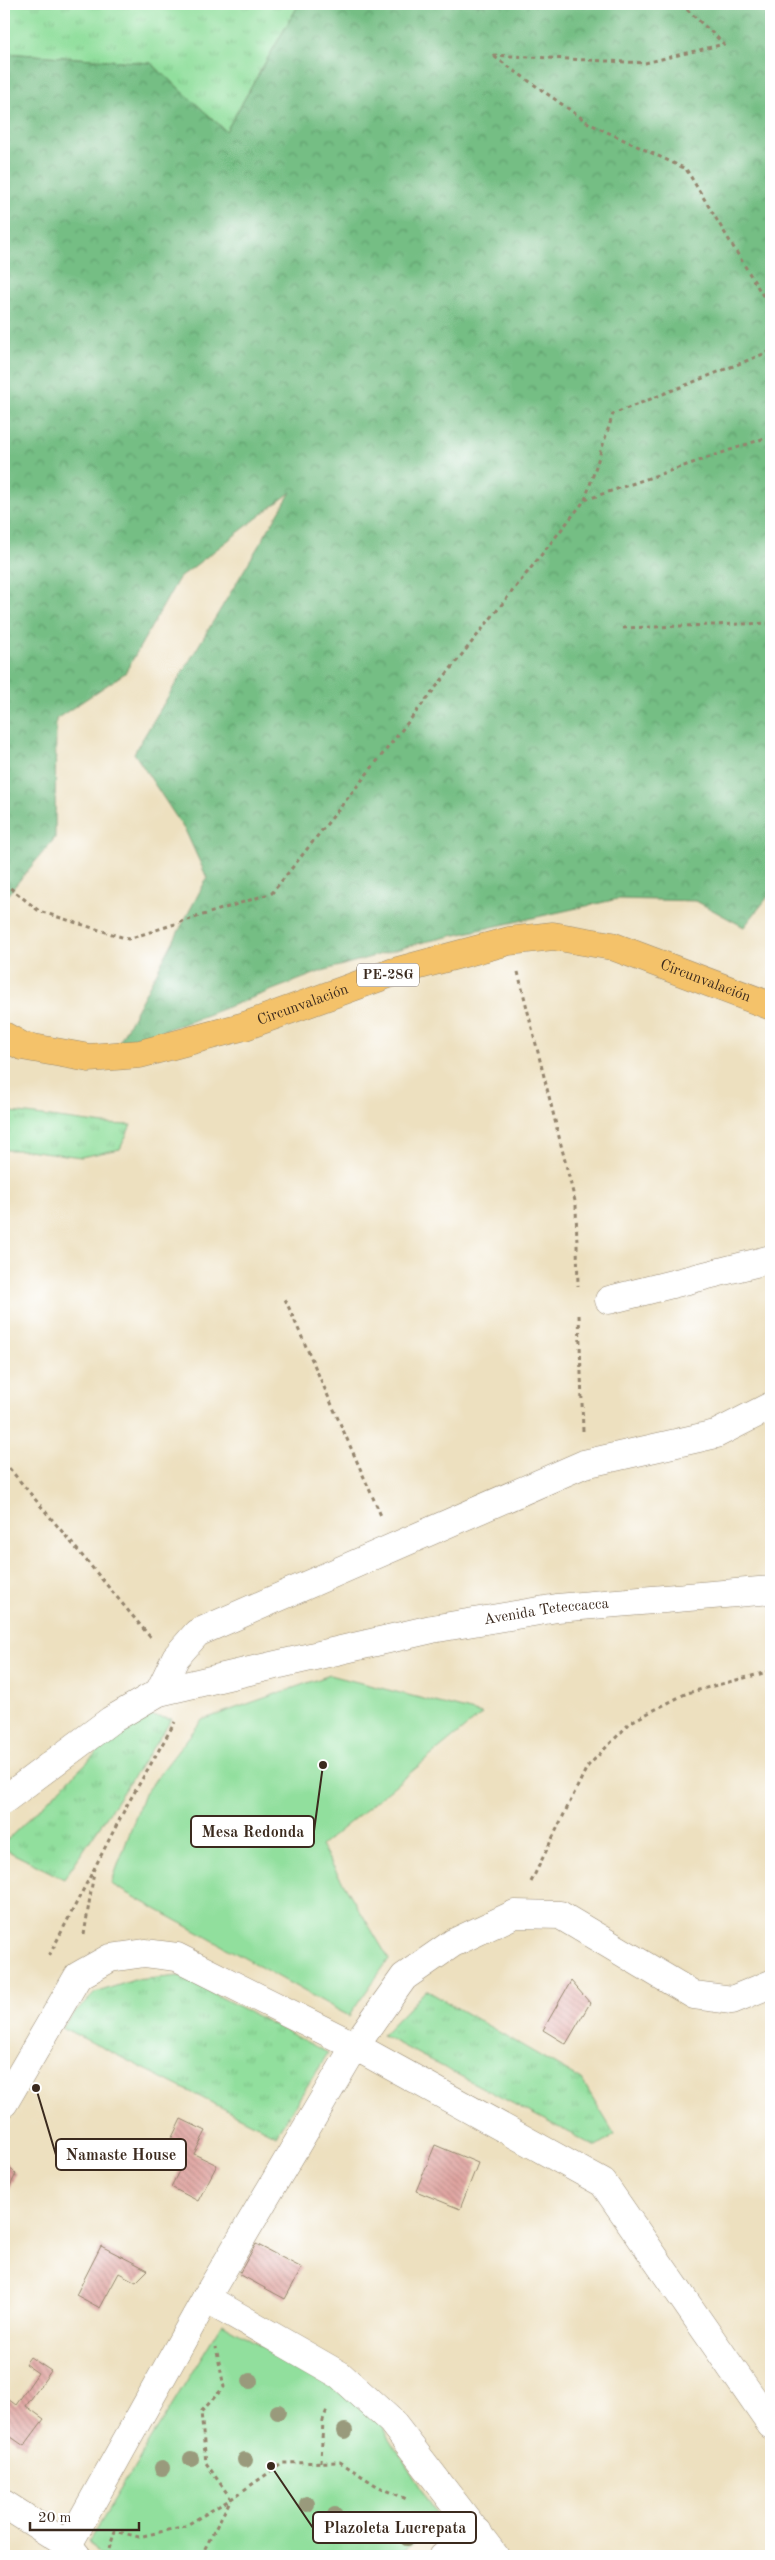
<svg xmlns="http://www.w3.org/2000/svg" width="775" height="2560" viewBox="0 0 775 2560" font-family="'Old Standard TT',serif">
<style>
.grass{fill:url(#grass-tufts);stroke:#66845e}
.forest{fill:url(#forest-crowns);stroke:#587451}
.park{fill:#91df9d;stroke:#66845e}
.building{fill:url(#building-back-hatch)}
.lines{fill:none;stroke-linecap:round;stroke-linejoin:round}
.street-casing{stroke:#94856e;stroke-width:29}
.highway-casing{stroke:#94856e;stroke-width:29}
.path{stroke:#94856e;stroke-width:3;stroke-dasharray:4 4;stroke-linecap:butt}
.street{stroke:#fff;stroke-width:28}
.highway{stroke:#f4c26a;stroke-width:28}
.tree{fill:#999a7b}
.labels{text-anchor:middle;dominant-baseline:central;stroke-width:4;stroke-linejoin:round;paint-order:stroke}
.shield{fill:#fff;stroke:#766a62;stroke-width:1}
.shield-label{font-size:14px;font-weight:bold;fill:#3b2a1e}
.street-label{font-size:15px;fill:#3b2a1e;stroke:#fff}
.leader{fill:none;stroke:#3b2a1e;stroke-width:2}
.callout-dot{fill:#3b2a1e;stroke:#fff;stroke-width:2}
.callout{fill:#fff;stroke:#3b2a1e;stroke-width:2}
.callout-label{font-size:16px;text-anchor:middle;font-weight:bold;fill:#3b2a1e}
</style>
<defs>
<pattern id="grass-tufts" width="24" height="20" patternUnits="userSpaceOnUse" patternTransform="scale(1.25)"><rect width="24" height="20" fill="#91df9d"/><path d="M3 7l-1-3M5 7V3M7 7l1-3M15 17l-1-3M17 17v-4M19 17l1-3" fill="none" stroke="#7ec087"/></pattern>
<pattern id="forest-crowns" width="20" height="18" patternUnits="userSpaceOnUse" patternTransform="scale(1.25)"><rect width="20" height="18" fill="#74be84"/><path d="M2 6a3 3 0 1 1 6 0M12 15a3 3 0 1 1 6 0" fill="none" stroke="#609b6b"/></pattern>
<pattern id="building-back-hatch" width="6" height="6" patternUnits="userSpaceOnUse" patternTransform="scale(1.25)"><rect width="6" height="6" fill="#dfa29e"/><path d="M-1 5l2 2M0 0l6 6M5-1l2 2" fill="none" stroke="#b68480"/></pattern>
</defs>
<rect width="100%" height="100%" fill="#fff"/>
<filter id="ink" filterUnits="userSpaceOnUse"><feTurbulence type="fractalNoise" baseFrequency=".02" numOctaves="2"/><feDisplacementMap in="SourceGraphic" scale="10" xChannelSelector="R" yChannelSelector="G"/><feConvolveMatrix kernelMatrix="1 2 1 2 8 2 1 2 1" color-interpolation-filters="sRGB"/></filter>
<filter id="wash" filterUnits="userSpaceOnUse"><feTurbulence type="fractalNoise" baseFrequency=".0096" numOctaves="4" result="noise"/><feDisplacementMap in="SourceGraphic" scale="20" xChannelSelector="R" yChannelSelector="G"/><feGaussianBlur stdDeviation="1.12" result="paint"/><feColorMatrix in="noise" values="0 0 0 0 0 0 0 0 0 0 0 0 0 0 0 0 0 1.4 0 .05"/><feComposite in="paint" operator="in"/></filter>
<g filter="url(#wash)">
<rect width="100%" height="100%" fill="#ede0bf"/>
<path class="grass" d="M4,4h295l-73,127 -75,-68 -147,-10z
M4,1111l100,13 27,1 -11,24 -39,8 -54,-7h-23z
M150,1716l22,3 -108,160 -60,-30v-6l110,-107z
M180,1976l148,77 -52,82 -215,-108 34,-34 39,-13z
M426,1990l156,90 33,55 -19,12 -214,-112z"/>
<path class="forest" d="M299,4h472v889l-27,34 -48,-26 -78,-2 -198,44 -98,28 -136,52 -69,23 90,-168 -21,-46 -52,-79 157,-261 -112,86 -54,95 -69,46 -1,119 -51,61v-846l147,10 75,68z"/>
<path class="park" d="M330,1675l152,39 -161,132 68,113 -40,57 -238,-132 33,-90 58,-74z
M222,2323l149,85 72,116 -47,32h-295l-12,-15z"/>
<g id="blocks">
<path class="building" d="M571,1981l19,22 -24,41 -23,-14z
M181,2119l25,12 -12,23 23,11 -19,36 -27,-14 8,-16 -19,-9z
M435,2145l43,18 -18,46 -44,-18z
M4,2161l12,13 -12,24z
M256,2244l46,24 -17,31 -46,-25z
M101,2246l47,24 -12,12 -17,-9 -19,35 -24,-13z
M30,2357l21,14 -25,35 18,13 -20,27 -20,-14v-36l12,9 22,-32 -13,-9z"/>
</g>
</g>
<g filter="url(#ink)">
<use href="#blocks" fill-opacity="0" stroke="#94856e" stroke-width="1"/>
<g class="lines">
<defs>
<g id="street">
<path d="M609,1300l162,-41"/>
<path d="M159,1692l17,-35 21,-24 387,-169 132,-30 55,-28"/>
<path id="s1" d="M4,1800l107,-80 48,-28 273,-63 125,-21 214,-18"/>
<path d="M4,2103l74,-127 32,-18 35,-5 32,4 178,89 248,137 168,242"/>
<path d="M206,2298l134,77 51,46 104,135"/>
<path d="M4,2504l64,41 9,11"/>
<path d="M68,2545l138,-247 149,-252 49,-69 49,-34 62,-29 45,1 134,80 38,5 39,-16"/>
<path d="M443,2556l35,-24"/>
</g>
<g id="highway">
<path id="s2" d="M4,1036l18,10 67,12 51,-4 105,-28 149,-54 115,-31 44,-5 59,10 159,60"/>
</g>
</defs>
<use href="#street" class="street-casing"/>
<use href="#highway" class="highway-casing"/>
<path class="path" d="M681,4l43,40 -79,19 -153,-8 98,69 96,45 85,140
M585,500l28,-86 158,-63
M623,628l148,-5
M4,883l35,28 89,28 144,-46 313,-393 186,-64
M518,972l58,233 2,81
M285,1299l97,219
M579,1315l4,116
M4,1462l147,176
M531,1882l56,-115 44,-45 56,-29 84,-22
M84,1935l10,-63
M49,1956l77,-149 49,-85
M321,2462l2,-42 5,-13
M109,2549l6,-18 24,6 46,-11 46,-27 -25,-36 -5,-51 23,-25 -8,-40
M201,2556l30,-57 52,-36 57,-1 37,24 32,14"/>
<use href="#street" class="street"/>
<use href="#highway" class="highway"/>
</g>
<g class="tree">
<circle cx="250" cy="2381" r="8"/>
<circle cx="278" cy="2412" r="8"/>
<circle cx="345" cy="2431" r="8"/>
<circle cx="191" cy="2459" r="8"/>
<circle cx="245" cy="2460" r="8"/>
<circle cx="162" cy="2468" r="8"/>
<circle cx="307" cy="2504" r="8"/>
<circle cx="335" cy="2515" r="8"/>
<circle cx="407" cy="2538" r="8"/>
</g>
</g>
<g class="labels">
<rect class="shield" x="357" y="963.5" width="62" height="23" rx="4"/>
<g class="shield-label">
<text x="388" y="975">PE-28G</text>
</g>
<g class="street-label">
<text stroke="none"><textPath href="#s2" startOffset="730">Circunvalación</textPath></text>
<text stroke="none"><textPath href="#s2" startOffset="310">Circunvalación</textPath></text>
<text stroke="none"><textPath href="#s1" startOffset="585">Avenida Teteccacca</textPath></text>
</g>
</g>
<path class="leader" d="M323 1765L314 1831M36 2088L56 2155M271 2466L313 2528"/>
<g class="callout-dot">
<circle cx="323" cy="1765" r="5"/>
<circle cx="36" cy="2088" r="5"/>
<circle cx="271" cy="2466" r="5"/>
</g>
<g class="callout">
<rect x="191" y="1816" width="123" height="31" rx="5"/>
<rect x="56" y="2139" width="130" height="31" rx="5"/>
<rect x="313" y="2512" width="163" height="31" rx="5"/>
</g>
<g class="callout-label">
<text x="253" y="1837">Mesa Redonda</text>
<text x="121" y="2160">Namaste House</text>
<text x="395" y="2533">Plazoleta Lucrepata</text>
</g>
<rect width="775" height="2560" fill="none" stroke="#fff" stroke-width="20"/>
<path d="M30 2522v8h109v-8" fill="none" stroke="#3b2a1e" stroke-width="2.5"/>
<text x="38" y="2522" font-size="15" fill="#3b2a1e" stroke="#ffffff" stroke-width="4" paint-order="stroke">20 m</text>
</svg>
